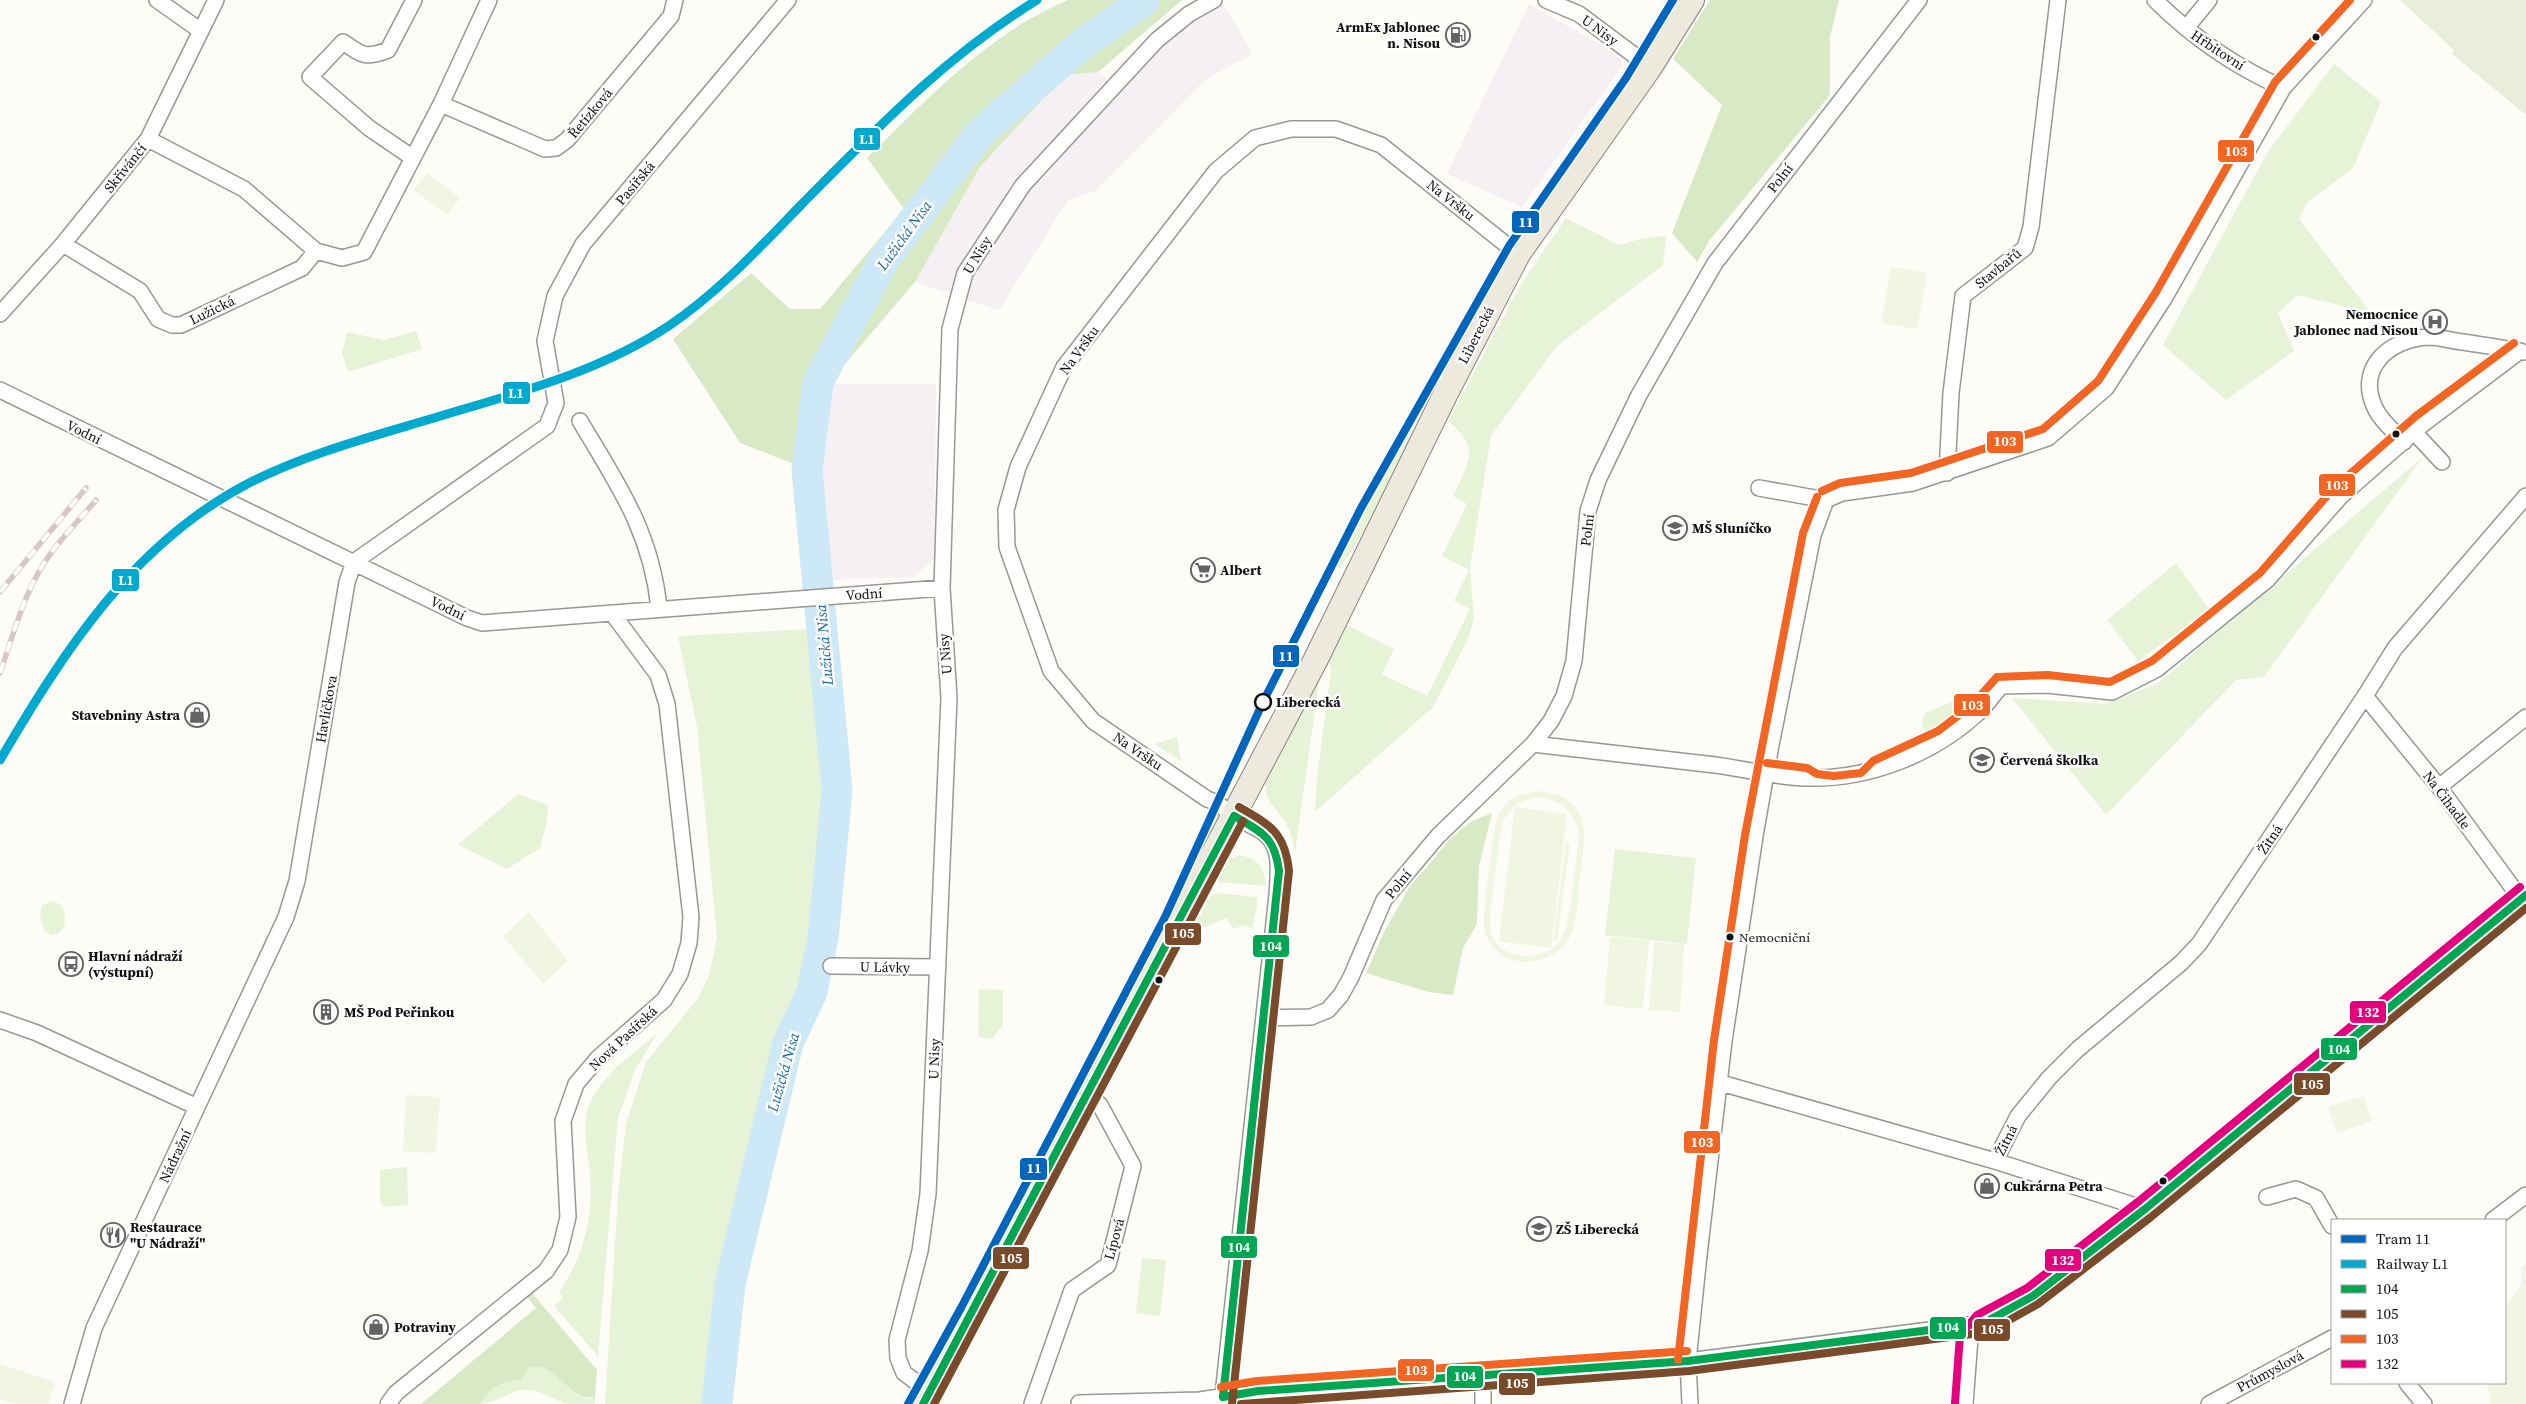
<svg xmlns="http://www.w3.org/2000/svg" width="2526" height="1404" viewBox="0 0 2526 1404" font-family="'Source Serif 4',serif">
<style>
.industrial{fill:#f5f0f3}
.green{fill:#e7f3d7}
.forest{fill:#d8eac5}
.cemetery{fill:#e9eedb}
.pitch{fill:#f0f6e1;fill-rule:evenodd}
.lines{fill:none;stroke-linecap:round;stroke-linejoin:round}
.river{stroke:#cde8f7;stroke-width:31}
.minor-casing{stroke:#979795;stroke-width:18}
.primary-casing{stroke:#858482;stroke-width:26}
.minor{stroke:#fffffe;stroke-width:15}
.primary{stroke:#ede9dc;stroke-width:24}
.rail-casing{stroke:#d9c6c7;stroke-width:5.5}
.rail{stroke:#fff;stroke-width:4;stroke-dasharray:11;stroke-linecap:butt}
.bus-1-casing{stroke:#fff;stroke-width:11}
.bus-2-casing{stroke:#fff;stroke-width:11}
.bus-3-casing{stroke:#fff;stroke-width:11}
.bus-4-casing{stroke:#fff;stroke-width:11}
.bus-1{stroke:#00a651;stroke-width:8}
.bus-2{stroke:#7a4b2a;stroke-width:8}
.bus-3{stroke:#f26522;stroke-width:8}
.bus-4{stroke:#e5007d;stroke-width:8}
.rail-1-casing{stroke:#fff;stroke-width:12}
.rail-1{stroke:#00a9ce;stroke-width:9}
.tram-1-casing{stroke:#fff;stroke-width:11}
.tram-1{stroke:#0065bd;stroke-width:8}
.bus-dot{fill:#111;stroke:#fff;stroke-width:2}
.stop-dot{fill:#fff;stroke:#111;stroke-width:2.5}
.labels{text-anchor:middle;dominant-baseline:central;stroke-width:5;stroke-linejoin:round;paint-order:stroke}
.bus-label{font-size:13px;fill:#111;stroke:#fff;text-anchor:start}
.poi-label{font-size:14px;font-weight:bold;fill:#111;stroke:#fff;text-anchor:start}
.street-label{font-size:14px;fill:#111;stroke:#fff}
.stop-label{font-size:14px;font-weight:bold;fill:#111;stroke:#fff;text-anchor:start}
.water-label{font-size:15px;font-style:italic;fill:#1768a6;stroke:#fff}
.line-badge{stroke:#fff;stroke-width:2}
.badge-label{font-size:14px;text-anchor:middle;font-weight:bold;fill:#fff}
</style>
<rect width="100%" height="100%" fill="#fdfcf7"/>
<path class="industrial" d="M1221,0l32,54 -47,25 -111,112 -27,9 -69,110 -84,-28 65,-115 85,-92 33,-3 17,13 42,-45z
M1529,4l72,41 20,15v7l-99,140 -75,-33z
M828,384h108l-2,175 -19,18 -86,3 -12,-107 8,-80z"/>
<path class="green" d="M2334,64l47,38 -28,66 -45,34 -9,17 72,94 -74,-18 -19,18 16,38 -68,49 -63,-55 104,-192z
M1566,218l53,27 25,-7 22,-2 -3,29 -107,82 -65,89 -21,131 4,52 -6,20 -35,68 -118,105 2,-35 14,-106 -2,-9 18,-37 47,24 -12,25 45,22 43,-87 -16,-8 15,-31 -27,-14 25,-52 -14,-8c15,-33 29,-48 -5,-75l72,-135z
M416,331l6,18 -74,23 -6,-19 5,-21 37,8z
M1407,434l5,5 -34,72 -38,57 -4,-1 28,-57z
M2423,457l-159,220 -28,3 -130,135 -94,-117 93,6 52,-20z
M2176,563l33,46 -71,52 -31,-41z
M811,629l16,187 -21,161 -37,101 -49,210 -12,116h-103l13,-209 8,-71 20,-62 53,-65 10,-22 8,-38 -20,-211 -19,-90z
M1320,674l-25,179c-2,-12 -5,-25 -12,-34 -11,-16 -18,-17 -18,-38z
M1972,694l5,5c-6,15 -32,33 -47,35l-7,-6 -1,-8 3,-7z
M1177,737l4,24 -26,-17z
M518,794l30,11 -1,16 -7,27 -33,21 -49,-24z
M1615,849l81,9 -9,86 -82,-9z
M1240,855c18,4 25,12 26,31l-49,-4 -5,-3 12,-18z
M1218,893l39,4v10l-5,21 -7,-3 -12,4 -7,-11 -23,10 -8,-3 16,-30z
M52,901l10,4c5,10 5,29 -10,30l-8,-4 -4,-16 2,-9z
M979,989l24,1v35l-11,14 -14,-2z
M658,1032l-24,40 -16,46 -20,238 -44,-50 9,-8 -4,-5c24,-37 35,-74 31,-119 -2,-23 -10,-49 0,-71 13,-30 44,-49 68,-71z
M407,1167l1,38 -24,2 -4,-5v-32z
M1142,1258l24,2 -6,56 -24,-3z
M537,1366l14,6 36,27 8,-2v7c-8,0 -20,0 -27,0 -15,-4 -25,-15 -44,-14 -16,1 -28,14 -44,14 11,-18 20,-22 41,-24l8,-12z"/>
<path class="forest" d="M1068,0h114l-84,72 -33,3 -85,92 -65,115 -87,102 -3,9 -8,80 -77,-30 -67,-104 78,-66 39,36h30l84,-100 -37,-51c60,-59 122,-125 201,-158z
M1710,0h129l-9,37v58l-121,146 -12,21 -25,-29 50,-128 -49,-46z
M1492,813l-13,53 -2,58 -14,24 -10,47 -25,-3 -62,-19 19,-43 24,-42 41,-49 20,-17z
M532,1293l65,77 -2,27c-27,5 -38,-37 -66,-29l-8,12c-21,2 -30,6 -41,24h-59l115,-96 -9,-11z"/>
<path class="cemetery" d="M2400,0h126v115l-74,-61 2,-4z"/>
<path class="pitch" d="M427,173l33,25 -13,17 -33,-25z
M1891,267l36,6 -10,56 -36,-6z
M1536,791c62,5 48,48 43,94 -2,17 -1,40 -11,55 -17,27 -62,31 -79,1 -3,-4 -5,-9 -5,-14 -1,-14 9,-97 13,-110 2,-3 4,-7 6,-9 8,-12 21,-14 33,-17zM1535,797c24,2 36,11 44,33 -2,21 -8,96 -18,110 -14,20 -49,21 -65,3 -7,-9 -6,-20 -6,-30l12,-91 13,-17z
M1515,807l52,7 -16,134 -52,-7z
M1566,842l4,1 -13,99h-4z
M529,912l39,49 -25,23 -40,-48z
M1610,937l39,3 -6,69 -39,-4z
M1654,942l30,2 -4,68 -31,-2z
M406,1095l34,2 -4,56 -33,-2z
M2363,1096l9,25 -35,12 -9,-26z
M2526,1263v141h-35l-4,-21h18v-76l16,-23v-16z
M0,1364l55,18 -7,22h-33l-15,-5z"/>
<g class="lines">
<path class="river" d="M717,1404l13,-120 58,-241 24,-51 11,-54 14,-148 -30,-320 11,-88 67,-124 95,-125 99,-86 65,-47"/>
<defs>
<path id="minor" d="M157,0l44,31
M1546,0l33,14 71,53
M2155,0c36,36 81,67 128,88
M2186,28l23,-28
M441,104l104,45 11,-1 11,-8 104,-124 4,-16
M148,139l96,50 72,62 26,7 22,-6 77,-148 48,-104
M413,158l-44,-30 -59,-51 33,-35c19,13 22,17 45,8l26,-50
M63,244l77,47 18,28 14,6h9l121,-57 14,-17
M0,314l63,-70 85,-105 68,-139
M0,390l467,228 15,5 460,-35
M580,421c38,64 71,110 79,187
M2414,432l28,30
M2404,442c-9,-10 -22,-20 -28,-32 -21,-41 12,-71 53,-73 11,0 23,4 34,5 20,3 40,6 60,10
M1947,473l4,-80 12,-97 62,-48 6,-21 27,-227
M1759,488l67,12 16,-7 71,-10 135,-45 58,-50 59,-91 118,-209 81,-88
M2365,696l74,91 87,119
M1533,744c61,7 121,14 182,21 30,4 60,12 90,13 63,2 128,-23 174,-66 8,-8 15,-18 22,-26l46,-1 65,7 45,-23 110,-89 74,-84 82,-72 97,-73
M2439,787l87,-70
M831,966l107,1
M1264,1018l47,-1 17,-7 13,-15 10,-18 33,-77 54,-64 95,-92 18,-23 13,-25 10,-35 14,-150 10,-31 41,-85 76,-132 204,-263
M0,1020l37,13 160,74 -103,221 -22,76
M1721,1083l274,78 150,48
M197,1107l89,-190 11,-36 50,-299 7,-20 193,-136 9,-23 -11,-62 10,-45 28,-52 205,-244
M1995,1161l23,-45 31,-38 29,-29 103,-86 18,-19 166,-248 30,-48 131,-152
M2267,1197l29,-8 20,9 16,28
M2493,1220l33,-25
M1483,1376v28
M2407,1383l17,21
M930,1392l-26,-19 -6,-15 -1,-18 23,-89 8,-57 21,-496 -7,-110 8,-259 15,-56 58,-88 134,-145 32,-26 25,-14
M1079,1403l121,-3 58,-9 430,-30 296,-38 49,-27 112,-87 381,-314
M388,1404l8,-11 150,-122 14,-21 8,-33 -5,-96 13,-37 22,-26 66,-58 16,-26 9,-31 2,-26 -24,-213 -9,-29 -46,-62
M1032,1404l40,-114 36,-25 25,-99 -33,-61 -13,-9
M1222,1404l55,-509c1,-21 6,-47 -13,-62 -8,-6 -19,-10 -27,-15 -11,-7 -18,-16 -30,-19l-114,-78 -42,-50 -44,-124 -1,-37 12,-43 46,-100 152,-196 39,-33 36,-9h45l45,16 137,109
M1690,1404l-2,-43 11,-106 25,-214 31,-205 16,-91 42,-210 13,-35
M1965,1404l5,-66 14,-15
M2209,1404l123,-66"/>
<path id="primary" d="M923,1404l392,-743 131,-268 72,-139 132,-187 42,-67"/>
</defs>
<use href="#minor" class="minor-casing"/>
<use href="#primary" class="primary-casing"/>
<use href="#minor" class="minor"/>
<use href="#primary" class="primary"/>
<defs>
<path id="rail" d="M0,592l86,-104
M0,673c14,-40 25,-85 51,-120 14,-19 30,-35 45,-53"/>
</defs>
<use href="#rail" class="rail-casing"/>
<use href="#rail" class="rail"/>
<defs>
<path id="bus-1" d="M1223,1397l35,-6 430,-30 296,-38 49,-27 112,-87 381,-314
M1223,1397l56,-526c-4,-34 -17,-39 -45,-55
M923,1404l311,-588"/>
<path id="bus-2" d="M934,1404l309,-583
M1232,1404l57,-533c-4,-39 -19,-46 -50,-64
M1241,1404l448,-33 299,-39 50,-28 113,-87 375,-309"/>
<path id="bus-3" d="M1822,491l18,-8 71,-10 132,-44 55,-48 58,-89 119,-210 75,-82
M1767,763l40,5 10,6 17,2 27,-3 12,-12 65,-30 34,-26 25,-28 51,-2 62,7 42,-21 108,-88 73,-84 83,-73 98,-73
M1678,1360l36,-320 31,-205 58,-302 14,-36
M1221,1387l36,-6 430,-30"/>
<path id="bus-4" d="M1955,1403l5,-68 17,-20 50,-27 112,-87 381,-314"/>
</defs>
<use href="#bus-1" class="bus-1-casing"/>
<use href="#bus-2" class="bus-2-casing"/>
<use href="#bus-3" class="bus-3-casing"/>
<use href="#bus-4" class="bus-4-casing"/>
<use href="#bus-1" class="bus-1"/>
<use href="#bus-2" class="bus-2"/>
<use href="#bus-3" class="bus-3"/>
<use href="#bus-4" class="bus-4"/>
<defs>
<path id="rail-1" d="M0,760c64,-109 133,-217 249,-277 59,-30 125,-47 188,-66 80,-24 163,-45 233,-92 49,-33 91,-79 132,-121 76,-77 143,-147 235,-204"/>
</defs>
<use href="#rail-1" class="rail-1-casing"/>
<use href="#rail-1" class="rail-1"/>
<defs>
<path id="tram-1" d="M908,1404l54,-98 204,-391 97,-213 98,-194 148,-262 117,-168 47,-78"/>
</defs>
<use href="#tram-1" class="tram-1-casing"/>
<use href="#tram-1" class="tram-1"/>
</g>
<defs>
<symbol id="fuel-ring" viewBox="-11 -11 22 22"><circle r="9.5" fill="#fff" stroke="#646362" stroke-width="1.5"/><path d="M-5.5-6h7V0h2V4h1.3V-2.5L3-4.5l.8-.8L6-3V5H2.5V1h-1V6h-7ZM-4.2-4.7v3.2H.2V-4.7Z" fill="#646362"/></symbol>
<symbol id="hospital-ring" viewBox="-11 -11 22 22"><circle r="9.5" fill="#fff" stroke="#646362" stroke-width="1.5"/><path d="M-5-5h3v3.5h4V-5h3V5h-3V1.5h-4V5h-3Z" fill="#646362"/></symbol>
<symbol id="school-ring" viewBox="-11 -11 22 22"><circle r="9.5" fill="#fff" stroke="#646362" stroke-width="1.5"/><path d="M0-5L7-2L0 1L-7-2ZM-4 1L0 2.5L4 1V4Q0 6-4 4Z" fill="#646362"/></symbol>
<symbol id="supermarket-ring" viewBox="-11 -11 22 22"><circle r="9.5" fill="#fff" stroke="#646362" stroke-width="1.5"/><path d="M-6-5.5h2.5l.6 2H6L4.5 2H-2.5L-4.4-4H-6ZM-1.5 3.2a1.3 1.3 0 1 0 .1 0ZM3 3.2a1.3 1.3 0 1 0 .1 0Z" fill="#646362"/></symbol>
<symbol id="shop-ring" viewBox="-11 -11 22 22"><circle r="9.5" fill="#fff" stroke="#646362" stroke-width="1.5"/><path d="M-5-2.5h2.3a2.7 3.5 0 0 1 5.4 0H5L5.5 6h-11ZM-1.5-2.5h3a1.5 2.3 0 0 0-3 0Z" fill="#646362"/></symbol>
<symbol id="bus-ring" viewBox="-11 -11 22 22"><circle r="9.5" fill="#fff" stroke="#646362" stroke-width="1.5"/><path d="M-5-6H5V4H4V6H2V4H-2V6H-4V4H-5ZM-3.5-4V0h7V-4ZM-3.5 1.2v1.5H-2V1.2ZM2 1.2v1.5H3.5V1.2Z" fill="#646362"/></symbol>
<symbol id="building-ring" viewBox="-11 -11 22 22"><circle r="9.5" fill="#fff" stroke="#646362" stroke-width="1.5"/><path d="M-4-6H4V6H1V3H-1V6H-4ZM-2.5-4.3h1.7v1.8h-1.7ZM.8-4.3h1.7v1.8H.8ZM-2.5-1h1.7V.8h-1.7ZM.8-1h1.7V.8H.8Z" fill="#646362"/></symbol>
<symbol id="restaurant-ring" viewBox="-11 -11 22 22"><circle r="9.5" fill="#fff" stroke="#646362" stroke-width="1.5"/><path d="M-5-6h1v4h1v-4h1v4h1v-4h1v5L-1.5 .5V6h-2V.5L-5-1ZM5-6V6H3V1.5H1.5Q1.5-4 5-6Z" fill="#646362"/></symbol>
</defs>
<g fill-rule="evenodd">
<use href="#fuel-ring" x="1444" y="21" width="28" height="28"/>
<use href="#hospital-ring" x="2421" y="308" width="28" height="28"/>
<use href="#school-ring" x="1661" y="514" width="28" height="28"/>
<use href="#supermarket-ring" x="1189" y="556" width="28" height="28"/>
<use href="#shop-ring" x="183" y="701" width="28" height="28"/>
<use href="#school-ring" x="1968" y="746" width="28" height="28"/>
<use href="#bus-ring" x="57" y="950" width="28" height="28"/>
<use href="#building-ring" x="312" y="998" width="28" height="28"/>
<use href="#shop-ring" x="1973" y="1172" width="28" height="28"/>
<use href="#school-ring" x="1525" y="1215" width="28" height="28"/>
<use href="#restaurant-ring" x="99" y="1221" width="28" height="28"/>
<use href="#shop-ring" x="362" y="1313" width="28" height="28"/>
</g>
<g class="bus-dot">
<circle cx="2316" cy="37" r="4.5"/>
<circle cx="2396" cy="434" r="4.5"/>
<circle cx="1730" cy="937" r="4.5"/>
<circle cx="1159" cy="980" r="4.5"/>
<circle cx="2163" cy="1181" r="4.5"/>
</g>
<circle class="stop-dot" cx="1263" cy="702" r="8"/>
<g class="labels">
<g class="bus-label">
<text x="1739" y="937">Nemocniční</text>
</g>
<g class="poi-label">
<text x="1440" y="27" text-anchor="end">ArmEx Jablonec<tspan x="1440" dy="16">n. Nisou</tspan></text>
<text x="2418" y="314" text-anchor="end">Nemocnice<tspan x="2418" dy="16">Jablonec nad Nisou</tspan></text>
<text x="1692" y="528">MŠ Sluníčko</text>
<text x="1220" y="570">Albert</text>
<text x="180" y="715" text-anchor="end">Stavebniny Astra</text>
<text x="2000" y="760">Červená školka</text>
<text x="88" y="956">Hlavní nádraží<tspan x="88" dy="16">(výstupní)</tspan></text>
<text x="344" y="1012">MŠ Pod Peřinkou</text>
<text x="2004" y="1186">Cukrárna Petra</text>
<text x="130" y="1227">Restaurace<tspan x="130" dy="16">"U Nádraží"</tspan></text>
<text x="1556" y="1229">ZŠ Liberecká</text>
<text x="394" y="1327">Potraviny</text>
</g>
<g class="street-label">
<text transform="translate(1600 30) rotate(36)">U Nisy</text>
<text transform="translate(2218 50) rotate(33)">Hřbitovní</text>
<text transform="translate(590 113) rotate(-50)">Řetízková</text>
<text transform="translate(125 168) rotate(-51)">Skřivánčí</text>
<text transform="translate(1780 178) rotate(-52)">Polní</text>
<text transform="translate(635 183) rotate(-50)">Pasířská</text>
<text transform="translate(1451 200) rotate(38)">Na Vršku</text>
<text transform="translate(977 255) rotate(-59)">U Nisy</text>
<text transform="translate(1998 268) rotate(-39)">Stavbařů</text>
<text transform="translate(212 310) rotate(-26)">Lužická</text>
<text transform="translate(1476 335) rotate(-63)">Liberecká</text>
<text transform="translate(1079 350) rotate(-54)">Na Vršku</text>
<text transform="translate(84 432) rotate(26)">Vodní</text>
<text transform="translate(1587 530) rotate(-83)">Polní</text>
<text transform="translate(864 594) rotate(-4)">Vodní</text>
<text transform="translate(448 608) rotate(26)">Vodní</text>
<text transform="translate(945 654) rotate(-95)">U Nisy</text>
<text transform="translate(326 709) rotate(-80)">Havlíčkova</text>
<text transform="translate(1138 751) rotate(34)">Na Vršku</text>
<text transform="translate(2447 800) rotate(53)">Na Čihadle</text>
<text transform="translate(2270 839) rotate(-56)">Žitná</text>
<text transform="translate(1398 884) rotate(-51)">Polní</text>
<text transform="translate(885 967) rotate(1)">U Lávky</text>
<text transform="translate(623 1038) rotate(-43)">Nová Pasířská</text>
<text transform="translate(934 1059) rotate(-88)">U Nisy</text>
<text transform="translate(2006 1140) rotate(-63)">Žitná</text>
<text transform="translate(175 1156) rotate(-65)">Nádražní</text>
<text transform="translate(1114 1239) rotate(-75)">Lípová</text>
<text transform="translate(2270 1371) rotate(-28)">Průmyslová</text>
</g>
<g class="stop-label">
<text x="1276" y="702">Liberecká</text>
</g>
<g class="water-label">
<text transform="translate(904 235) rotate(-54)">Lužická Nisa</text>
<text transform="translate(824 645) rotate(-95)">Lužická Nisa</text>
<text transform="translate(783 1072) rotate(-74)">Lužická Nisa</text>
</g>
</g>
<g class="line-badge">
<rect x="853" y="127" width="28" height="24" rx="5" fill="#00a9ce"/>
<rect x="2217" y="139" width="38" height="24" rx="5" fill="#f26522"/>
<rect x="1511" y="210" width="29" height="24" rx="5" fill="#0065bd"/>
<rect x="502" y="381" width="29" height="24" rx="5" fill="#00a9ce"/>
<rect x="1986" y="430" width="38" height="24" rx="5" fill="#f26522"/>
<rect x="2318" y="473" width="38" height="24" rx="5" fill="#f26522"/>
<rect x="111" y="568" width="29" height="24" rx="5" fill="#00a9ce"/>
<rect x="1272" y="644" width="28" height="24" rx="5" fill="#0065bd"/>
<rect x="1953" y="693" width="38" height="24" rx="5" fill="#f26522"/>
<rect x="1164" y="922" width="38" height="24" rx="5" fill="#7a4b2a"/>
<rect x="1252" y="934" width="38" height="24" rx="5" fill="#00a651"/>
<rect x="2349" y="1000" width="38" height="24" rx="5" fill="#e5007d"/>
<rect x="2320" y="1037" width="38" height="24" rx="5" fill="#00a651"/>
<rect x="2293" y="1072" width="38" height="24" rx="5" fill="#7a4b2a"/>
<rect x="1683" y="1130" width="38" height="24" rx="5" fill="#f26522"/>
<rect x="1019" y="1157" width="29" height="24" rx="5" fill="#0065bd"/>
<rect x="1220" y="1235" width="38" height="24" rx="5" fill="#00a651"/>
<rect x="992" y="1246" width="38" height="24" rx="5" fill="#7a4b2a"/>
<rect x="2044" y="1248" width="38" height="24" rx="5" fill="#e5007d"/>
<rect x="1929" y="1316" width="38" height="24" rx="5" fill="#00a651"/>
<rect x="1973" y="1318" width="38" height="24" rx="5" fill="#7a4b2a"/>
<rect x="1397" y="1358" width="38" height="24" rx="5" fill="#f26522"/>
<rect x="1446" y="1365" width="38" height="24" rx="5" fill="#00a651"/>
<rect x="1498" y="1372" width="38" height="24" rx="5" fill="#7a4b2a"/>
</g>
<g class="badge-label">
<text x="867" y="144">L1</text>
<text x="2236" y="156">103</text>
<text x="1526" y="227">11</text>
<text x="516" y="398">L1</text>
<text x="2005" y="446">103</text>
<text x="2337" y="490">103</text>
<text x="126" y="585">L1</text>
<text x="1286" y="661">11</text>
<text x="1972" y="710">103</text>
<text x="1183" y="938">105</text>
<text x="1271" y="951">104</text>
<text x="2368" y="1017">132</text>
<text x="2339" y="1054">104</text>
<text x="2312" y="1089">105</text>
<text x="1702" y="1147">103</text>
<text x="1034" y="1173">11</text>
<text x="1239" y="1252">104</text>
<text x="1011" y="1263">105</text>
<text x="2063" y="1265">132</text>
<text x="1948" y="1332">104</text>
<text x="1992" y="1334">105</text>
<text x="1416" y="1375">103</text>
<text x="1465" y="1381">104</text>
<text x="1517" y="1388">105</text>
</g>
<rect x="2331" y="1219" width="175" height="165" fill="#ffffff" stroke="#a0a0a0"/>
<rect x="2341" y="1235" width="25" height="8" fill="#0065bd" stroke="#a0a0a0"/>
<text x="2376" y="1244" font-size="15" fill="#111111">Tram 11</text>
<rect x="2341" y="1260" width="25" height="8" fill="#00a9ce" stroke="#a0a0a0"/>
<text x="2376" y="1269" font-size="15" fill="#111111">Railway L1</text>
<rect x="2341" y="1285" width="25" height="8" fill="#00a651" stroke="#a0a0a0"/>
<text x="2376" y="1294" font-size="15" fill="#111111">104</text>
<rect x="2341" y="1310" width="25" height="8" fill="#7a4b2a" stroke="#a0a0a0"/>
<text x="2376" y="1319" font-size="15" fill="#111111">105</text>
<rect x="2341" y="1335" width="25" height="8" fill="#f26522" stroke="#a0a0a0"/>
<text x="2376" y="1344" font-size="15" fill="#111111">103</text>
<rect x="2341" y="1360" width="25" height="8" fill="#e5007d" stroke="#a0a0a0"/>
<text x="2376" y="1369" font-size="15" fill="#111111">132</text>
</svg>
